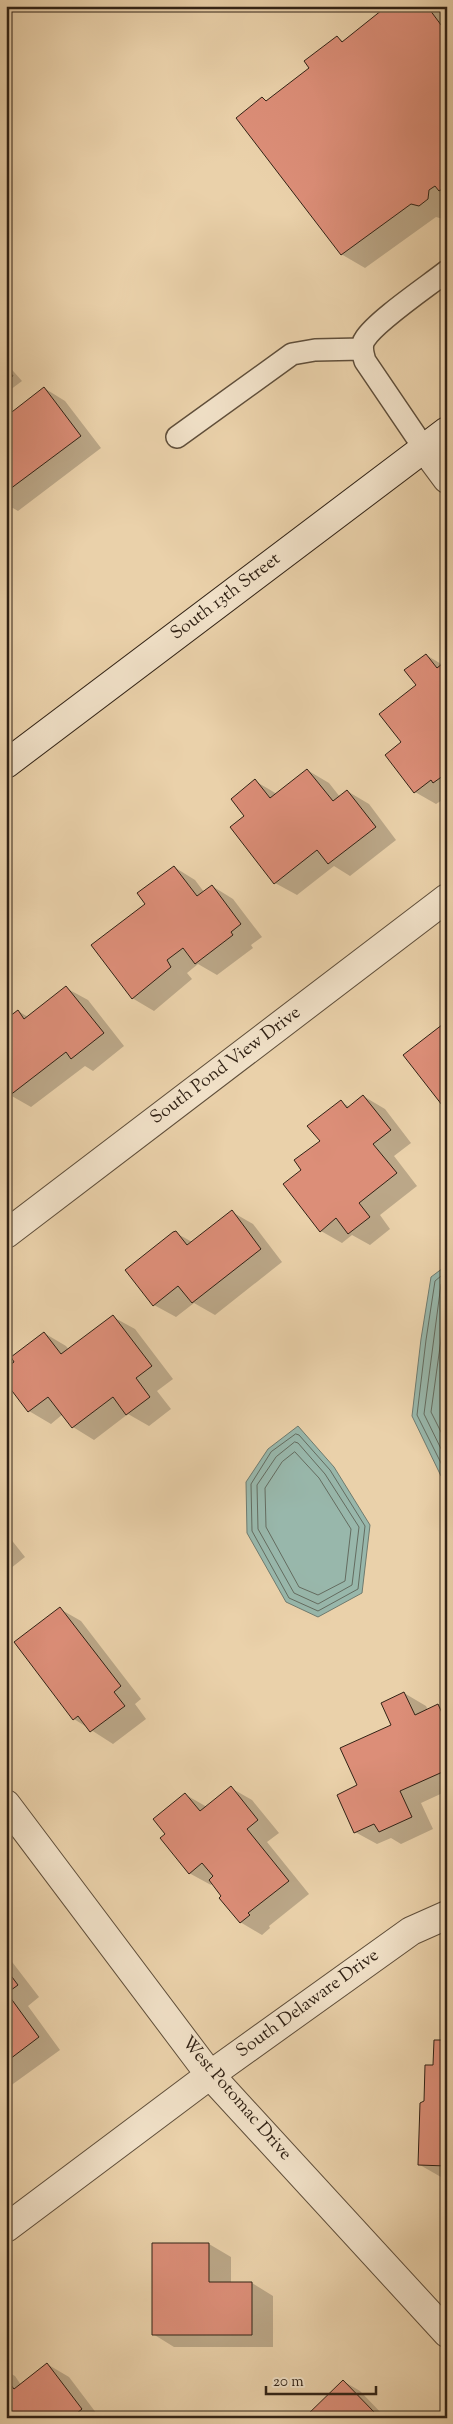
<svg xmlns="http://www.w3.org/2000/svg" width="453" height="2424" viewBox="0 0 453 2424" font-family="'Sorts Mill Goudy',serif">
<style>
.water{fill:#98b7ab;stroke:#6f7b6f}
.shadow{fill:#0003}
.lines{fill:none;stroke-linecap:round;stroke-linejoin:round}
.shore{stroke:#646c60;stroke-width:1}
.building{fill:#dc8e78;stroke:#312215}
.lane-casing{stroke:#5f4e3a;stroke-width:24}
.street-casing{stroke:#5f4e3a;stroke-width:30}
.secondary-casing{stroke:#312215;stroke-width:30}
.lane{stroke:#f1e1c8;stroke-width:21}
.street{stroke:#f1e1c8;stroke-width:28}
.secondary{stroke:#f1e1c8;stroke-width:28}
.labels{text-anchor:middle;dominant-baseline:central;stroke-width:4;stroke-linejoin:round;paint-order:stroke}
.street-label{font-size:18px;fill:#312215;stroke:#f1e1c8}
</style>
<rect width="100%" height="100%" fill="#ead1aa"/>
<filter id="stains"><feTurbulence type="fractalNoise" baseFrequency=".004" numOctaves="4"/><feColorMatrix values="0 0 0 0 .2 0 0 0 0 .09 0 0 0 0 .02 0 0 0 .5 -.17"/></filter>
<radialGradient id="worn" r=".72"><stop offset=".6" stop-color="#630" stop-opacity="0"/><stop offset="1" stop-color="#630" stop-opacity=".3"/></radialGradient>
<path class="water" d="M447,1265v211h-6l-29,-60 9,-77 10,-62z
M298,1426l36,41 36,58 -8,68 -44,24 -32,-15 -39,-69 -1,-51 22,-33z"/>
<path class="shadow" d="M388,6h51l8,11v200l-4,2 -7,-2 -71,51 -24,-14 -79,-155 5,2 44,-33 26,-31 7,5z
M6,363l16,18 -16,12z
M44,388l21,13 36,47 -83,63 -12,-7v-93l5,3z
M426,655l17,10 4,-3v135l-11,7 -21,-12 -12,-50z
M307,770l22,13 11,14 7,-6 22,13 27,36 -46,36 -16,-10 -37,29 -22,-12 -29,-67 9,-35 22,13z
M174,867l21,13 9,12 8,-6 21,13 29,38 -11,8 2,3 -36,27 -19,-11 -11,9 5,6 -38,32 -22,-13 15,-94z
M66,988l22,12 36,46 -31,25 -8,-5 -54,41 -21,-12 8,-84 10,6z
M363,1096l22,13 26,34 -17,13 23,30 -37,29 10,14 -20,16 -18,-10 -10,8 -21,-12 -18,-61 18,-29 20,-39 9,5z
M232,1212l21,12 29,38 -67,53 -21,-12 -18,14 -22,-12 22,-72 16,9z
M113,1317l22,12 38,50 -16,12 14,18 -22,17 -21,-12 -34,26 -21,-13 -10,-13 -12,10 -22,-13 -23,-30 38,-48 22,13 3,4z
M6,1533l19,24 -19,15z
M60,1609l21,12 60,78 -6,5 11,15 -33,25 -39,-25 -59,-76z
M404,1693l22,13 2,4 10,-4 9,5v80l-26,12 12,26 -32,15 -10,-6 -14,6 -22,-12 4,-46 34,-60z
M231,1788l21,12 27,33 -12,9 42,52 -40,32 1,2 -8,7 -22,-13 -27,-39 -2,2 -22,-12 -23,-39 20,-39 21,12z
M6,1954l33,43 -11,9 32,44 -54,39z
M447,2041v136h-6l-21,-12 5,-63 9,-35z
M153,2244h56l22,13v26h21l21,13v51h-99l-21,-13z
M47,2364l22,13 31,41h-94v-47l9,5 6,9z
M343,2381l17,10 26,27h-80z"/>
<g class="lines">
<path class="shore" d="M447,1271l-12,10 -9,59 -9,75 27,54 3,2
M447,1279l-6,5 -17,130 23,47
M447,1296l-16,116 16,32
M296,1434l3,1 31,35 35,56 -7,63 -40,22 -29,-13 -37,-67 -1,-47 20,-32z
M295,1442l3,1 27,31 34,53 -7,58 -34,19 -24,-11 -36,-64 -1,-44 19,-28z
M295,1452l24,26 32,51 -6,52 -27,14 -19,-8 -33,-60 -1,-39 17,-26z"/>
</g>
<path class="building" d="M387,6h40l20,27v153l-8,5 -4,-5 -6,4 -1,9 -9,7 -8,-2 -70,51 -105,-137 26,-21 4,4 43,-33 -5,-7 33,-25 5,6z
M6,367l7,9 -7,5z
M44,387l37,49 -75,56v-80l2,3z
M426,654l11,14 10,-8v113l-14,10 -2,-3 -17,13 -29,-38 16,-13 -22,-28 37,-29 -12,-15z
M307,769l26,32 14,-11 29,37 -48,37 -11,-14 -43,34 -44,-57 14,-11 -13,-17 24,-20 15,19z
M174,866l23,30 15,-11 29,39 -10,8 2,3 -38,29 -12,-16 -16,12 4,7 -39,32 -41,-54 54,-41 -8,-11z
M66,986l38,47 -33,26 -5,-7 -57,44 -3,-3v-74l12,-9 6,9z
M447,1021v80l-5,4 -39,-50z
M363,1095l28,35 -18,14 24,29 -38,30 11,14 -22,17 -12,-16 -16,14 -37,-48 18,-14 -7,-10 26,-19 -13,-15 34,-26 6,8z
M232,1210l29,39 -69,54 -14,-17 -25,20 -28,-36 48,-38 3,-1 11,14z
M113,1315l39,51 -16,12 14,19 -24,18 -13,-18 -41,31 -24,-31 -20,15 -22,-29v-15l8,-6 -3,-5 33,-25 17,22z
M60,1607l61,79 -7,6 11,14 -35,26 -12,-16 -5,4 -59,-78z
M404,1692l11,23 23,-11 9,20v46l-47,21 12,26 -33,15 -5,-8 -20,9 -17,-38 20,-10 -17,-37 51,-23 -10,-22z
M231,1786l27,34 -11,9 42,52 -41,32 2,2 -10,8 -21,-25 2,-2 -12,-16 4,-4 -11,-13 -13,11 -29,-36 5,-4 -12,-15 32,-26 15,18z
M6,1969l12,16 -11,8 32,44 -33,25z
M434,2040h13v126l-29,-1 2,-62 4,-2 1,-36h8z
M152,2243h57v39h43v53h-100z
M47,2363l35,46 -11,9h-65v-39l8,10z
M343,2380l31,32 -6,6h-64z"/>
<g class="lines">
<defs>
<path id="lane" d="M177,437l115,-83 23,-4 47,-1
M424,448l-59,-87c-2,-7 -5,-15 0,-22 11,-18 63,-53 82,-68"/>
<path id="street" d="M424,448l23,31
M6,1234l441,-336
M6,1804l204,271 237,258
M6,2228l204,-153 201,-144 36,-16"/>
<path id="secondary" d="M6,764l441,-333"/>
</defs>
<use href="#lane" class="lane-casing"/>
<use href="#street" class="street-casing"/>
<use href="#secondary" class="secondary-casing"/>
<use href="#lane" class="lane"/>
<use href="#street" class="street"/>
<use href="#secondary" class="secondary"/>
</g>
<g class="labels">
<g class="street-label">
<text transform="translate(226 597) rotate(-37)">South 13th Street</text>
<text transform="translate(226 1066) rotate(-37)">South Pond View Drive</text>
<text transform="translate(308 2004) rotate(-36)">South Delaware Drive</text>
<text transform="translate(236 2099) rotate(49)">West Potomac Drive</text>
</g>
</g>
<rect width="453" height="2424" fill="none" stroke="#ead1aa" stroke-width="25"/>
<rect x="8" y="8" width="438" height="2409" fill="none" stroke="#312215" stroke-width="2.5"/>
<rect x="12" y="12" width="428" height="2399" fill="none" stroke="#312215"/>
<path d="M266 2386v8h110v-8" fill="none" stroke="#312215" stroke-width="2.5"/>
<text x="273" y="2386" font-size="15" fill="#312215" stroke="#f1e1c8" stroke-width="4" paint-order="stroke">20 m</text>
<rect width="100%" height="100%" filter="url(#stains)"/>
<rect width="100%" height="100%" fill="url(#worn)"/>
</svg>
